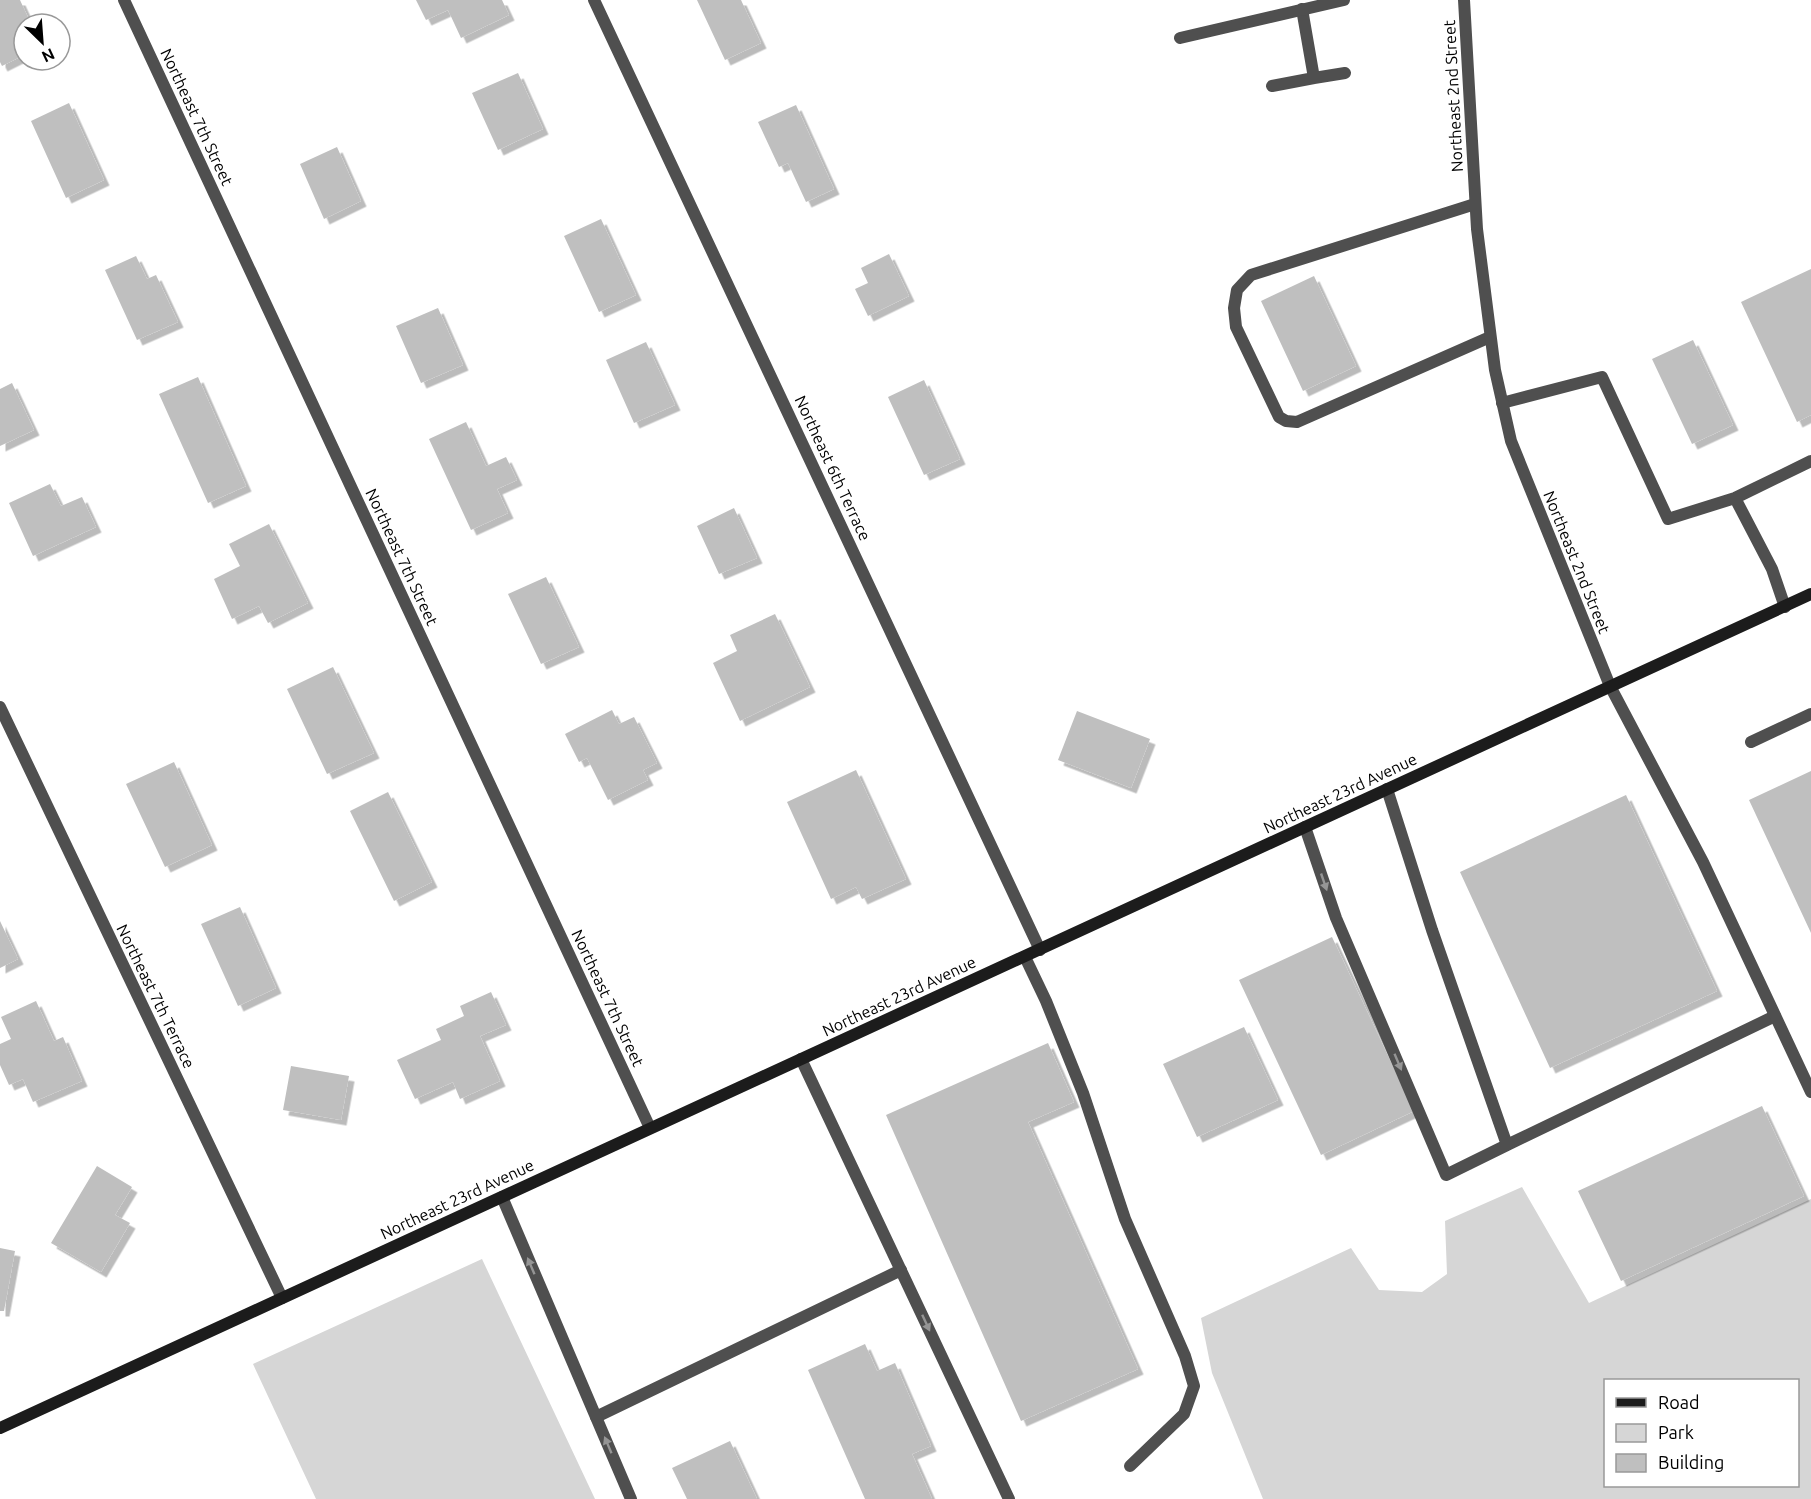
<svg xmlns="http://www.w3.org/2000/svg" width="1811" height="1499" viewBox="0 0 1811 1499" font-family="Ubuntu,sans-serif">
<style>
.green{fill:#d6d6d6;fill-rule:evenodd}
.building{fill:#bfbfbf;filter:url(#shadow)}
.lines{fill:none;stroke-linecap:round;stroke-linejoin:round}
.lane{stroke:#4f4f4f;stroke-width:12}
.street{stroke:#4f4f4f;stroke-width:12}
.secondary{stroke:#1c1c1c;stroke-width:12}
.oneway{fill:#959595}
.labels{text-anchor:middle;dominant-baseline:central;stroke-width:4.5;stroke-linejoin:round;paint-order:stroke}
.street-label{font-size:16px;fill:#000;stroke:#fff}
</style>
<defs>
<filter id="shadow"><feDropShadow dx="5.5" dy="5.5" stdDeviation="0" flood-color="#0004"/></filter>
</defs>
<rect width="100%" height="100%" fill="#fff"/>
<path class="green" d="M1522,1187l67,116 222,-104v300h-548l-51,-126 -11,-55 150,-70 28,42 43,2 25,-18 -2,-53zM1606,1380h192v106h-192z
M482,1259l113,240h-279l-63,-135z"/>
<path class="building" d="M0,0h20l11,24h-7v31l-22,11 -2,-4z
M416,0h86l7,15 -48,23 -13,-28 -22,10z
M697,0h44l20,43 -36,17z
M518,73l25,56 -45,21 -26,-57z
M69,103l35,77 -38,18 -35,-77z
M796,105l38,84 -28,13 -18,-39 -9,4 -21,-45z
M337,147l24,54 -37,18 -24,-55z
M601,219l35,76 -37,17 -35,-76z
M889,254l20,42 -41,20 -13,-27 13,-6 -7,-15z
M136,256l11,23 9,-4 22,47 -41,18 -32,-70z
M1811,269v146l-14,7 -56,-120z
M1314,276l42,90 -53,25 -42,-90z
M438,308l25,57 -42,18 -25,-57z
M1693,340l40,85 -41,19 -40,-85z
M646,342l29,63 -41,18 -28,-63z
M198,377l48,109 -38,17 -49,-109z
M924,380l36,79 -36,16 -36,-78z
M12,383l22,47 -34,16v-57z
M466,422l20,44 20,-9 11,23 -20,9 11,24 -37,17 -42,-91z
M50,484l11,22 21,-9 14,30 -63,29 -24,-53z
M734,508l23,50 -38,16 -22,-48z
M269,524l39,79 -40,20 -9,-17 -27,13 -18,-40 26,-13 -11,-22z
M546,577l33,70 -38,17 -33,-70z
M775,614l35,73 -70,34 -27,-58 24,-12 -7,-16z
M333,667l41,86 -47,21 -40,-85z
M612,710l7,14 15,-7 23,46 -14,7 5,10 -40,20 -21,-42 -8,4 -14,-28z
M1077,711l73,28 -19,49 -73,-28z
M174,762l38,83 -47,22 -39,-83z
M856,770l50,109 -44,20 -6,-12 -25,12 -44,-97z
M1811,771v162l-62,-133z
M388,792l44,90 -38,19 -44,-90z
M1626,795l91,196 -167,77 -90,-196z
M240,907l36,81 -38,18 -37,-82z
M0,921l18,38 -18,9z
M1332,937l82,174 -93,44 -82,-175z
M491,992l15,33 -26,11 20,45 -40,18 -7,-17 -38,17 -18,-39 44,-20 -5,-11 28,-13 -4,-10z
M36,1001l18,40 9,-4 19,44 -49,21 -10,-23 -14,6 -9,-20v-21l11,-5 -10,-22z
M1244,1027l34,73 -81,37 -34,-73z
M1048,1043l26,59 -46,20 110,247 -117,52 -135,-306z
M291,1066l58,10 -8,44 -58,-10z
M1762,1106l42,90 -183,85 -43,-90z
M97,1166l35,21 -17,28 15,8 -29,49 -50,-29z
M0,1248l15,3 -11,60h-4z
M865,1344l12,27 18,-8 36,83 -19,8 20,45h-67l-57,-129z
M730,1441l27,58h-70l-15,-31z"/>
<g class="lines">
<path class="lane" d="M1314,78l31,-5
M1272,86l42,-8 -12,-69
M1475,204l-224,71 -14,15 -3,18 2,19 43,90 7,4 11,1 193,-85
M1502,403l100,-26 66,142 67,-21 76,-37
M1735,498l37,71 13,38
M1751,742l60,-28
M1305,827l31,91 110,257 61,-30 -75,-215 -45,-141
M1025,957l21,44 37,92 42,126 60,137 9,30 -10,28 -54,52
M1507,1145l268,-129
M596,1417l305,-147"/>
<path class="street" d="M124,0l526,1128
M594,0l446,950
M1464,0l13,229 18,141 16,71 99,245 93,176 108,230
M1180,38l164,-38
M0,707l282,591
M801,1059l208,440
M502,1197l129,302"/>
<path class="secondary" d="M0,1428l1811,-834"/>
</g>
<defs><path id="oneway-solid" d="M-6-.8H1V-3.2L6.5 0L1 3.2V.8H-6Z" transform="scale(1.5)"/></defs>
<g class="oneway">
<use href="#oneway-solid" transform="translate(1324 882) rotate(71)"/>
<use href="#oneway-solid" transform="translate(1398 1062) rotate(67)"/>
<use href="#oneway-solid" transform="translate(531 1266) rotate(-113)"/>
<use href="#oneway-solid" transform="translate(926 1323) rotate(65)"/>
<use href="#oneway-solid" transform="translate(608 1445) rotate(-113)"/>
</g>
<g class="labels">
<g class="street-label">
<text transform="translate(1453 96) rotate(-93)">Northeast 2nd Street</text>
<text transform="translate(197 117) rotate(65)">Northeast 7th Street</text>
<text transform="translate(833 468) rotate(65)">Northeast 6th Terrace</text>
<text transform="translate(402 557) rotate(65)">Northeast 7th Street</text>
<text transform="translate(1577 562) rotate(68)">Northeast 2nd Street</text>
<text transform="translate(1340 793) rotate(-25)">Northeast 23rd Avenue</text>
<text transform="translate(156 996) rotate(64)">Northeast 7th Terrace</text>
<text transform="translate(899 996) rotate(-25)">Northeast 23rd Avenue</text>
<text transform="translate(608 998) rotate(65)">Northeast 7th Street</text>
<text transform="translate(457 1199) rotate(-25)">Northeast 23rd Avenue</text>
</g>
</g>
<rect x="1604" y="1379" width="195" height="108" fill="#ffffff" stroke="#999999" stroke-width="1.5"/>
<rect x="1616" y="1398" width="30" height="9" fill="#1c1c1c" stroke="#999999" stroke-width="1.5"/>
<text x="1658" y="1409" font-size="18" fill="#000000">Road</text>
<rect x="1616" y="1424" width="30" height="18" fill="#d6d6d6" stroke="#999999" stroke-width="1.5"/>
<text x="1658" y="1439" font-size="18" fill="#000000">Park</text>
<rect x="1616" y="1454" width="30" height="18" fill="#bfbfbf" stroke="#999999" stroke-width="1.5"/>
<text x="1658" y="1469" font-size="18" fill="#000000">Building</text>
<g transform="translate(42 42) rotate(155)"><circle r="28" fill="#ffffff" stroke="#999999" stroke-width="1.5"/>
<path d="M0-4.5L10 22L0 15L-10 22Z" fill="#000000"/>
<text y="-9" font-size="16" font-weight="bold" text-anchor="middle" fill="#000000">N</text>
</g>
</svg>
